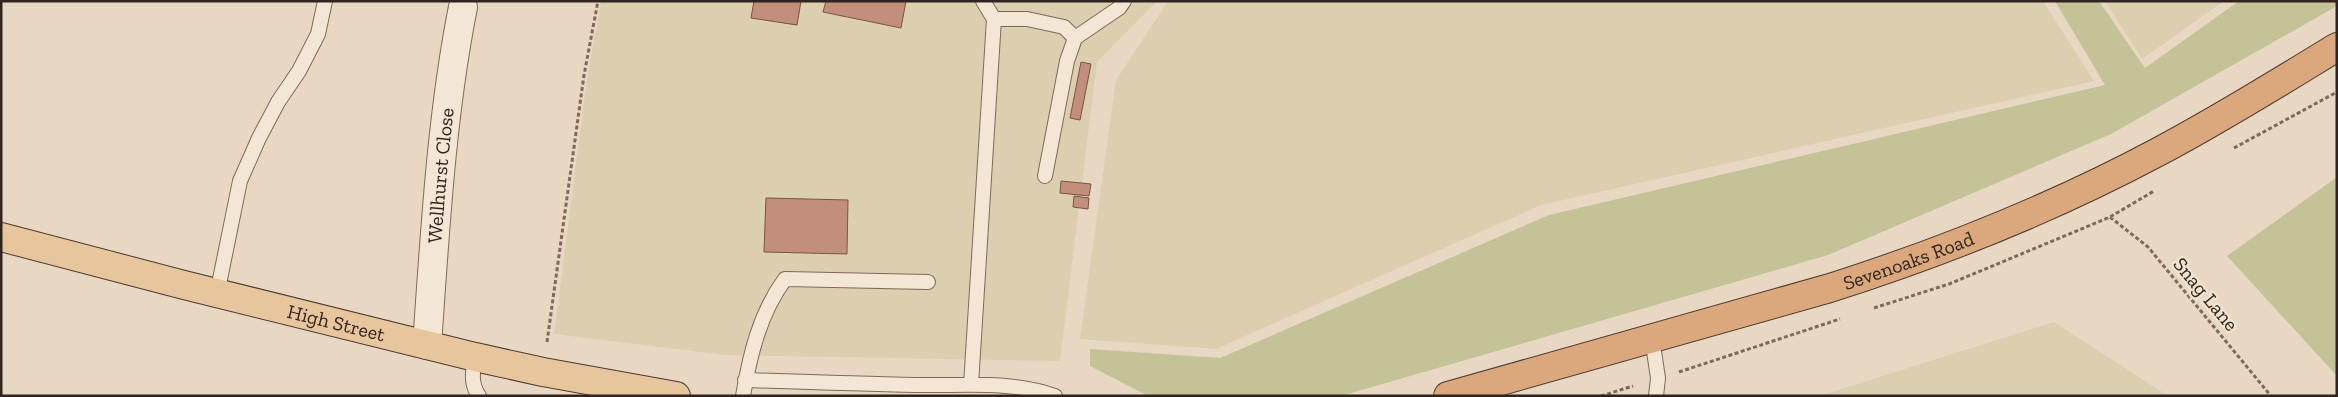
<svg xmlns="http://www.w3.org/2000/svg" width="2338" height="397" viewBox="0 0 2338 397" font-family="'Zilla Slab',serif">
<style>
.farmland{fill:#dccfb0}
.green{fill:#c4c397}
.building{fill:#c28f7c;stroke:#7c5244}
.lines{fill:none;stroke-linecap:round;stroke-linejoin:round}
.service-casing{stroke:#7f695b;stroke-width:16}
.minor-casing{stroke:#7f695b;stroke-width:30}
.primary-casing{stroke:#4d392f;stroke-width:30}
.trunk-casing{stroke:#4d392f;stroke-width:30}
.path{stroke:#7f695b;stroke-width:3;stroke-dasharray:4 2.5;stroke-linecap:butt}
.service{stroke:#f4e6d4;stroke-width:14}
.minor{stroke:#f4e6d4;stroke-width:28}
.primary{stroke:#e7c69d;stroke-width:28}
.trunk{stroke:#daa87c;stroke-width:28}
.labels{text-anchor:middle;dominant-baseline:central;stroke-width:5;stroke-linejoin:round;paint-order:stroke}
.street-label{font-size:20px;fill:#31241e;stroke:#f0e3d0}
</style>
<rect width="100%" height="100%" fill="#e8d7c2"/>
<path class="farmland" d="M601,1h556l-60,61 -37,299 -335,-6 -171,-21 33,-256z
M1168,1h875l51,80 -553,124 -325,144 -136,-10 36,-259z
M2105,1h119l-82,58z
M2054,322l114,74h-349z"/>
<path class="green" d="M2055,1h44l46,67 94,-67h98v5l-226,128 -283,121 -487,141h-193l-58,-30v-17l130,9 329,-143 556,-130z
M2337,177v199l-110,-120z"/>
<path class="building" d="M754,1h47l-4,24 -46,-7z
M826,1h80l-5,27 -78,-16z
M1081,62l10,2 -11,56 -10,-2z
M1061,181l30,3 -2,12 -29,-3z
M1074,196l15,2 -1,11 -15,-2z
M766,198l82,2 -1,54 -83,-2z"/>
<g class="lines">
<defs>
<path id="service" d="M994,19h33l37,8 11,11
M1045,176l22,-115 8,-23 44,-30 5,-7
M217,294l23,-113 19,-43 19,-36 21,-31 19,-37 7,-33
M1652,338l6,40 -2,18
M475,357c-2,14 -5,26 4,39
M745,380c57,2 114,4 171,5 47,1 94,-5 139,11
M971,385l23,-366 -11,-18
M743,396c7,-42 17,-83 42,-117l143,3"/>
<g id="minor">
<path id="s1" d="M427,345c8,-112 14,-227 36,-338"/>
</g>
<g id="primary">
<path id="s2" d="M1,237l183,48 291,72 68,15 133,24"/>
</g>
<g id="trunk">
<path id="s3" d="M1448,396l382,-108c113,-36 223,-80 328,-136 61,-32 120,-69 179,-105"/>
</g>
</defs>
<use href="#service" class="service-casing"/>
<use href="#minor" class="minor-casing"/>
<use href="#primary" class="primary-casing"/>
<use href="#trunk" class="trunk-casing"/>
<path class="path" d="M2234,148l103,-56
M2110,217l38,30 123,149
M1874,308l75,-24 161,-67 44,-26
M547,342l37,-267 14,-74
M1679,372l161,-53
M1601,396l32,-10"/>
<use href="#service" class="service"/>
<use href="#minor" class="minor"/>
<use href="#primary" class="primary"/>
<use href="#trunk" class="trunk"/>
</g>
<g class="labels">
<g class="street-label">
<text stroke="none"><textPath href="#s1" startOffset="170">Wellhurst Close</textPath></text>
<text stroke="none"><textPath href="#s3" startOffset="480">Sevenoaks Road</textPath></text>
<text transform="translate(2206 294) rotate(50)">Snag Lane</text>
<text stroke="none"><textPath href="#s2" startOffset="346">High Street</textPath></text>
</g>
</g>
<rect width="2338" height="397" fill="none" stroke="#31241e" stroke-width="5"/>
</svg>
